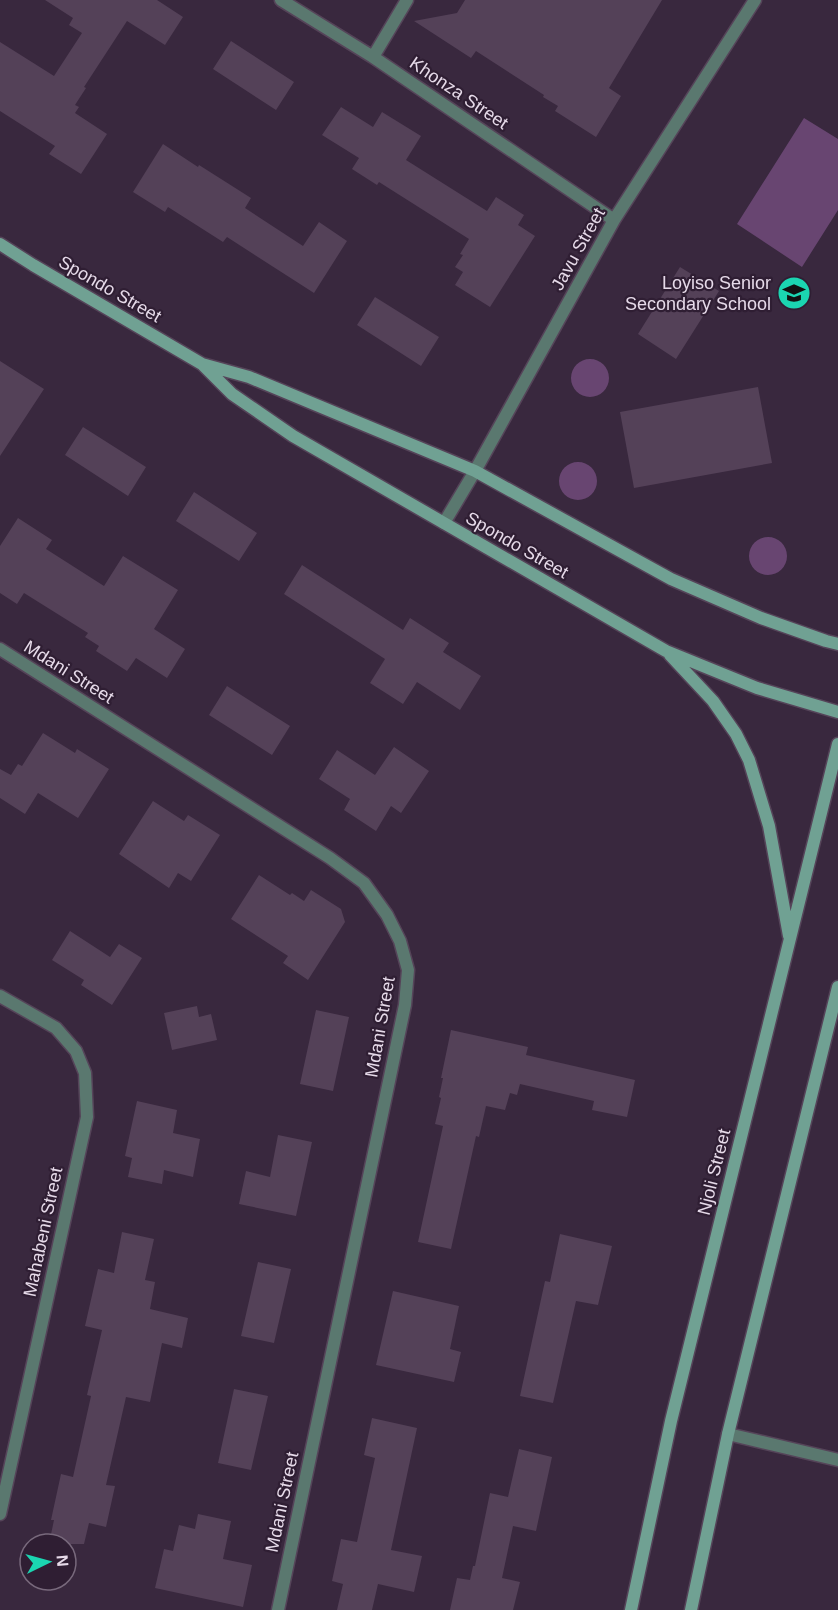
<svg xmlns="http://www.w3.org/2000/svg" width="838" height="1610" viewBox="0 0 838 1610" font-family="Arial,sans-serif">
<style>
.green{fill:#684571}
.building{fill:#544158}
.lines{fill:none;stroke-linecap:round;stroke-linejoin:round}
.minor-casing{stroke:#554459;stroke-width:15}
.secondary-casing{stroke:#554459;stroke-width:15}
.minor{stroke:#5a786f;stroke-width:12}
.secondary{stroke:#70a193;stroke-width:12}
.labels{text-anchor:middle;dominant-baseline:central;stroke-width:4.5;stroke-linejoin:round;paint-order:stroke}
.street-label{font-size:18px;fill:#e6dae9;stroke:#2f1e33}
.poi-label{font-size:18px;fill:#e6dae9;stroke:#2f1e33;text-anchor:end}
</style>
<rect width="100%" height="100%" fill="#39283e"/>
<path class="green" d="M804,118l34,21v71l-36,57 -65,-43z
M571 378a19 19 0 1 1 38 0a19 19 0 1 1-38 0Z
M559 481a19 19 0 1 1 38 0a19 19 0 1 1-38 0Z
M749 556a19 19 0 1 1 38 0a19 19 0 1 1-38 0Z"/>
<path class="building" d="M45,0h112l26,17 -18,28 -38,-24 -43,66 2,1 -11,17 4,2 -4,6 32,21 -26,40 -32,-20 6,-8 -55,-35v-69l54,34 28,-43 -13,-8 4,-7z
M465,0h197l-53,88 12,8 -25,41 -41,-26 3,-5 -15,-9 1,-2 -68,-44 -5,7 -57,-37 43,-8z
M231,41l63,41 -18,28 -63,-41z
M341,107l32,20 9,-15 39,24 -15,24 81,51 9,-14 28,18 -6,10 17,11 -45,71 -35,-22 8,-13 -8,-5 8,-12 -3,-1 9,-15 -90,-57 -2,3 -25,-16 7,-11 -37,-23z
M163,144l35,23 1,-2 52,33 -6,10 58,38 16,-24 28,19 -33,52 -87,-56 -4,5 -55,-35 -3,5 -32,-20z
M680,267l39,24 -43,68 -38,-25z
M375,297l64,40 -18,29 -64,-41z
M0,361l44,28 -44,67z
M758,387l14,76 -138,25 -14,-76z
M83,427l63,40 -18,29 -63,-41z
M194,492l63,41 -18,28 -63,-40z
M18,518l34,22 -6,9 58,37 19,-30 55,34 -24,39 31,20 -18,29 -31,-20 -9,13 -31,-20 3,-5 -14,-9 3,-4 -64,-40 -7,11 -17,-11v-47z
M302,565l101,65 7,-12 39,25 -6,9 38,24 -21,34 -43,-28 -14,22 -33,-21 15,-24 -101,-65z
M227,686l63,40 -18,29 -63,-40z
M43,733l32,20 2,-4 32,20 -31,49 -40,-25 -13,21 -25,-16v-29l11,6 7,-11 4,2z
M394,747l35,24 -28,42 -10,-7 -15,25 -32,-21 6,-11 -31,-20 18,-29 38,25z
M153,801l31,20 4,-6 32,20 -29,46 -13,-8 -9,15 -50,-34z
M259,875l31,20 2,-2 12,8 7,-11 30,19 4,13 -37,58 -25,-17 5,-7 -57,-37z
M70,931l40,26 9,-13 23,14 -30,47 -31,-20 3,-5 -32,-20z
M197,1006l2,11 12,-3 6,26 -45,10 -8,-37z
M316,1010l33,7 -16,74 -33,-7z
M451,1030l77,17 -2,8 109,25 -8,37 -35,-7 2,-9 -74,-17 -3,11 -7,-2 -5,17 -19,-4 -7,31 -3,-1 -25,113 -33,-7 25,-116 -8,-2 6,-26 -2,-1 4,-19h-2z
M137,1101l40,9 -4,23 27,6 -7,38 -29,-7 -2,14 -34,-7 4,-19 -7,-2z
M278,1135l34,7 -16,74 -57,-12 7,-33 24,6z
M122,1232l32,7 -9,41 10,2 -5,27 38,9 -6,30 -20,-5 -12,59 -24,-5 -20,88 9,1 -9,41 -17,-4 -5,21h-35l5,-24h-3l10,-46 12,3 18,-81 -4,-1 15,-65 -17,-4 13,-57 16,4z
M560,1234l52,12 -14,59 -22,-4 -23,102 -33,-7 25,-115 5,1z
M258,1262l33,7 -17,74 -33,-7z
M393,1291l66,15 -9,43 11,3 -7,30 -78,-17z
M234,1389l34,7 -17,74 -33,-7z
M372,1418l45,10 -26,122 31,6 -8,36 -36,-8 -6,26h-35l6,-26 -11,-3 9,-42 16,3 18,-84 -11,-3z
M519,1449l33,8 -16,74 -23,-5 -11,52 18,4 -7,28h-63l7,-32 13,2 3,-14h2l15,-73 18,4z
M198,1514l33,7 -8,38 29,6 -9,42 -88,-19 9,-39 9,2 6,-26 16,4z"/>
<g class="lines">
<defs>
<path id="minor" d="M281,0l92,57 241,163
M373,57l34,-57
M444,523l31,-52 139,-251 141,-220
M0,649l330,209 34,25 23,32 13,26 8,29 -3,35 -127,605
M0,996l56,32 20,23 9,22 2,44 -87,397
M728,1434l110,26"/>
<path id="secondary" d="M0,244l33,21 169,99 47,13 226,94 196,108 90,39 65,23 12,3
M203,365l29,29 61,42 373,215 91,37 81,24
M670,655l43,46 23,33 13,26 20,66 20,110
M631,1610l40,-189 167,-677
M691,1610l37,-176 110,-447"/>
</defs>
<use href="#minor" class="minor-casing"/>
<use href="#secondary" class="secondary-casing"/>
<use href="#minor" class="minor"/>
<use href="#secondary" class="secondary"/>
</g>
<defs>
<symbol id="school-disc" viewBox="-11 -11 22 22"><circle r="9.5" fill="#1bd5b1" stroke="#2f1e33"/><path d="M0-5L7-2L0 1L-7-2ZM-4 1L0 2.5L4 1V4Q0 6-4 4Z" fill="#111"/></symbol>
</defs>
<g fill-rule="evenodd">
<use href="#school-disc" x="775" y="274" width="38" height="38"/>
</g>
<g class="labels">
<g class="street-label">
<text transform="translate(459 93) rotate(34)">Khonza Street</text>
<text transform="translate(578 249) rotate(-61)">Javu Street</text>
<text transform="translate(110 289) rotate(30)">Spondo Street</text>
<text transform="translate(517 545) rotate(30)">Spondo Street</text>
<text transform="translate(69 672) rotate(32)">Mdani Street</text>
<text transform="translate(380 1027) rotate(-80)">Mdani Street</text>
<text transform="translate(714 1172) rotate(-76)">Njoli Street</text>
<text transform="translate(43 1232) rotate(-78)">Mahabeni Street</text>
<text transform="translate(282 1502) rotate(-78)">Mdani Street</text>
</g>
<g class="poi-label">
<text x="771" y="283">Loyiso Senior<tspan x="771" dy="21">Secondary School</tspan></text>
</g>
</g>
<g transform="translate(48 1562) rotate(85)"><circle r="28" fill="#2f1e33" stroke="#78697c" stroke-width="1.5"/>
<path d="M0-4.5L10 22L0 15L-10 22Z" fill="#1bd5b1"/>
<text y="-9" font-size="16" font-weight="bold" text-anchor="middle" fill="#e6dae9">N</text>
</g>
</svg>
